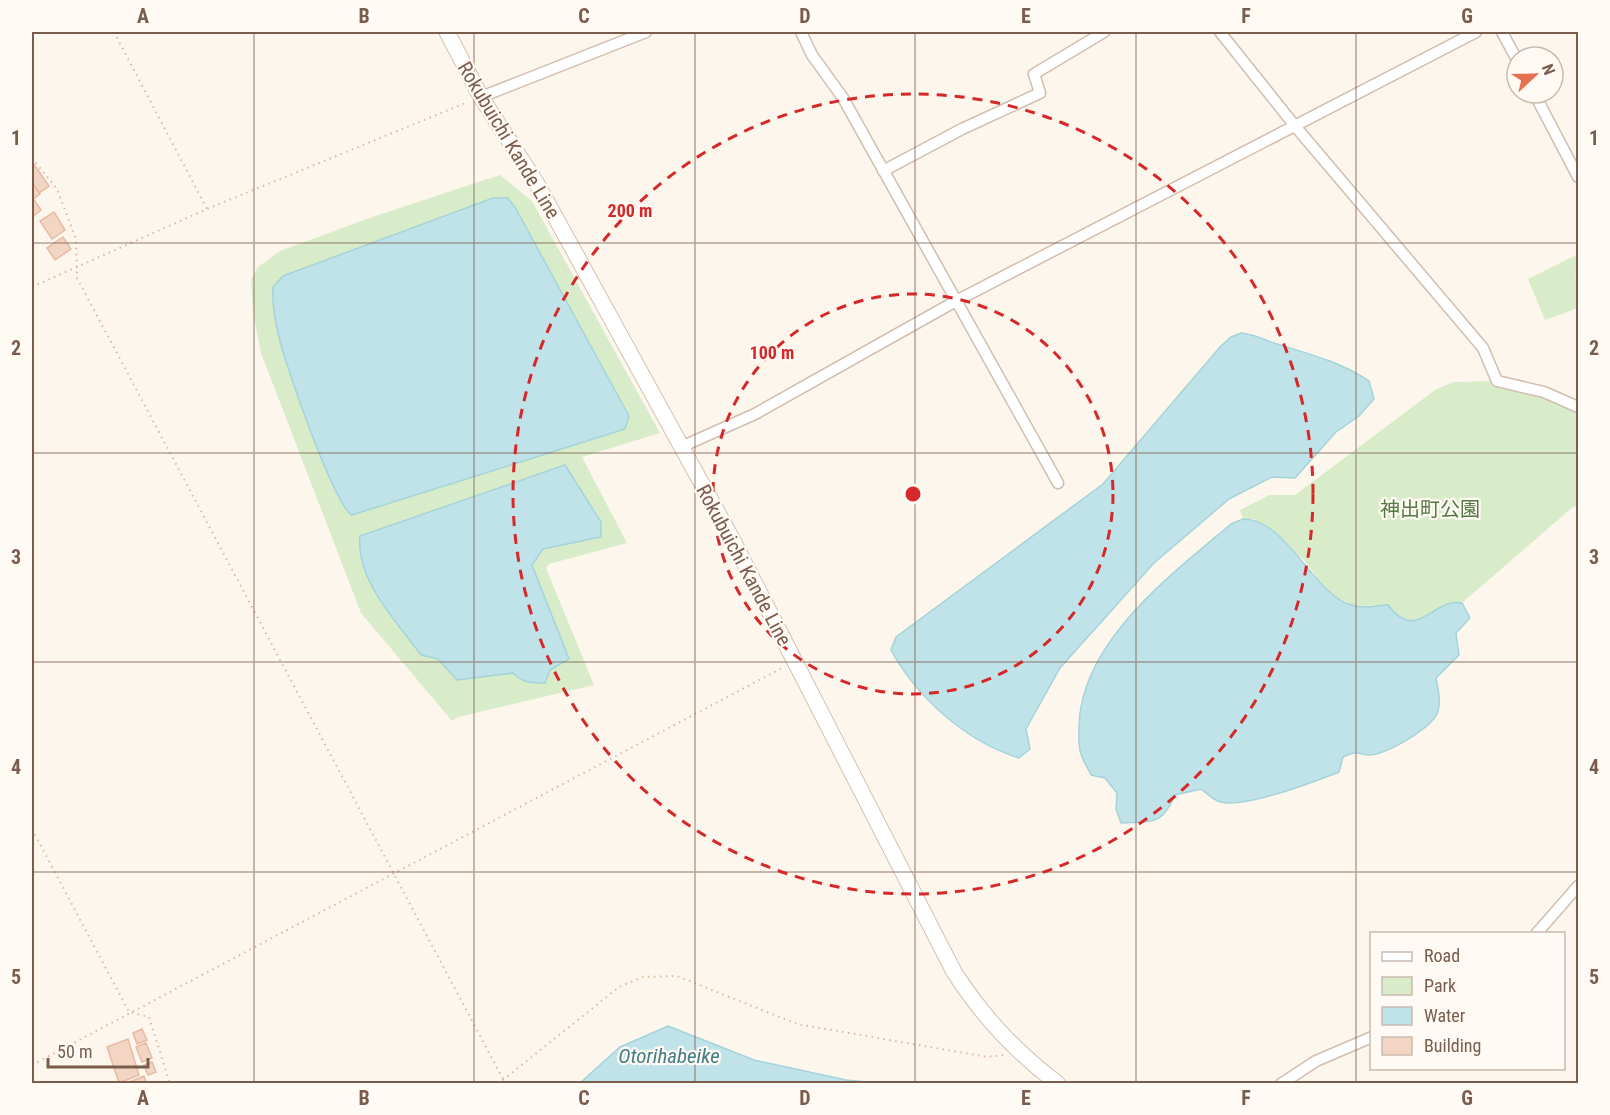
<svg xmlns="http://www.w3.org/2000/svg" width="1610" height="1115" viewBox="0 0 1610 1115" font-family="'Roboto Condensed','Noto Sans JP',sans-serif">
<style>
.green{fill:#d8ecc9;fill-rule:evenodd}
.water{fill:#bfe3e8;stroke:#a5d3da;stroke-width:1.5}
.building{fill:#f3d5c3;stroke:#e6bba3;stroke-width:1.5}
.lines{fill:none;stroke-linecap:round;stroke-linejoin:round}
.minor-casing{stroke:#d1beb0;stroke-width:13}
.secondary-casing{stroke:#d6c0b0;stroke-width:17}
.path{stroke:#d9b8a5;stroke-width:2;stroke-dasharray:1.5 4.5;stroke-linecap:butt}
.minor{stroke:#fff;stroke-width:10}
.secondary{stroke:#fff;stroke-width:15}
.grid{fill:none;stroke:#7a5c4d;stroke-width:1.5;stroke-opacity:0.55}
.ring{fill:none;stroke:#d62828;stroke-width:3;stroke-dasharray:10 8}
.labels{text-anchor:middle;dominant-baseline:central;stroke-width:4.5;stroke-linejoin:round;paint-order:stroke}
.street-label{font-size:20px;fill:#7a5c4d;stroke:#fffaf3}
.park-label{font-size:20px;fill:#537a41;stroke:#fffaf3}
.water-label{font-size:21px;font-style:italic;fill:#437c86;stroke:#fffaf3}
.centre{fill:#d62828;stroke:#fffaf3;stroke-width:3}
.ring-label{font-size:18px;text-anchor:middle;font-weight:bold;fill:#d62828;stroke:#fffaf3;stroke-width:4.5;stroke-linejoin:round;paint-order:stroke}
.neatline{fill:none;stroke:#7a5c4d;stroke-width:2}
.grid-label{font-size:20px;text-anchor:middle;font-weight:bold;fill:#7a5c4d}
</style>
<rect width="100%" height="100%" fill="#fdf6ec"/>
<path class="green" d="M500,175l32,26 128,232 -78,24 45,86 -78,21 -3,4 48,117 -136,32 -6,4 -91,-108 -100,-260 -8,-41 -2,-33 7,-12 22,-16 95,-35zM493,198h14l9,11 113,207 -350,-78 -6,-51 10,-11zM565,465l-22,84 -11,16 37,95 -19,10 -6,13c-13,0 -22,0 -31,-10l-56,7 -19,-21 -18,-4 -41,-59 -13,-24 -6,-36z
M1578,254v20l-3,2 3,10v22l-33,12 -17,-41z
M1497,381l81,26v103l-4,-4 -112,97c-29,-6 -44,41 -74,2l-33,1 -26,-13 -25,-33 -50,-41h-11l-3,-9 29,-15h26l140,-105 18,-8z"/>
<path class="water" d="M493,198h15l8,11 113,207 -4,13 -273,86c-18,-10 -67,-151 -73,-178 -4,-16 -7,-34 -6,-50l10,-11z
M1241,333c14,1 23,7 36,11 32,10 64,18 92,37l5,18 -15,17 -23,16 -41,46 -23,-1 -43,22 -75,64 -94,105 -34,61 4,20 -11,9c-52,-16 -102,-60 -128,-108l5,-13 207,-153 117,-137 11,-10z
M565,465l36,57v15l-58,12 -11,16 37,94 -19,11 -5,13c-14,0 -22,0 -32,-10l-56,7 -19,-21 -17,-4c-24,-33 -66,-76 -61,-119z
M1243,519c45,0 71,79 112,87 10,3 23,-1 33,-1 29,39 45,-8 74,-2l8,15 -14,15 3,22 -23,23c2,11 5,22 2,33 -4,16 -51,43 -68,44 -14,0 -10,-6 -27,2l-4,15c-26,10 -93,36 -118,30 -7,-1 -14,-9 -20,-13l-26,6c-13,31 -23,26 -54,28l-5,-14 1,-16 -12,-15 -14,-3c-3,-7 -8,-14 -10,-21 -3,-8 -2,-19 -2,-27 1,-85 93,-153 152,-203z
M668,1026l86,34 92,20 32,3h-298l40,-36z"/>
<path class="building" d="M33,163l16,23 -10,7 -7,-11z
M32,182l8,12 -8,6z
M34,200l7,10 -9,7v-15z
M54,212l11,18 -13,9 -12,-18z
M63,237l8,12 -16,11 -8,-12z
M142,1029l5,11 -10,4 -4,-11z
M128,1039l11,36 -20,8 -12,-36z
M146,1043l6,15 -10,4 -6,-15z
M152,1062l4,10 -8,3 -4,-10z
M144,1076l3,8h-22z"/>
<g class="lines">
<defs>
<path id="minor" d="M801,32l11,23 31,43 215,385
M1220,32l75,94 188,222 14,33 47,11 34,15
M1502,32l15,28
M1534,93l44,84
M481,97l165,-65
M883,171l79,-42 78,-36 -6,-19 70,-42
M681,447l74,-33 201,-113 520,-269
M1536,934l42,-48
M1281,1084l35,-23 56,-24"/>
<path id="secondary" d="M447,32l34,65 55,85 194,353 224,437c30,46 60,78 104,112"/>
</defs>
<use href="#minor" class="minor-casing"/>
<use href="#secondary" class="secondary-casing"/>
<path class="path" d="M114,32l93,177
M32,158l25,31 19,50 1,39 426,801
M32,287l175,-78 261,-107
M32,829l97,183 20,5 21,67
M32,1065l750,-397
M498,1084l121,-97 24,-10 34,-1 120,48 191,33 15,-2"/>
<use href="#minor" class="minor"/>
<use href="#secondary" class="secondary"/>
</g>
<path class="grid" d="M254,32v1052M474,32v1052M695,32v1052M915,32v1052M1136,32v1052M1356,32v1052M32,243h1546M32,453h1546M32,662h1546M32,872h1546"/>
<g class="ring">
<circle cx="913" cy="494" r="200"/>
<circle cx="913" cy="494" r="400"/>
</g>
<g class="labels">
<g class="street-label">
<text transform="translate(509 140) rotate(59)">Rokubuichi Kande Line</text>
<text transform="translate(744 565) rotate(62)">Rokubuichi Kande Line</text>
</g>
<g class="park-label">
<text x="1430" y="509">神出町公園</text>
</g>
<g class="water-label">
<text x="669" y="1056">Otorihabeike</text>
</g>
</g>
<circle cx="913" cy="494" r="9" class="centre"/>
<g class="ring-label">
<text x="630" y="217">200 m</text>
<text x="772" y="359">100 m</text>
</g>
<rect width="1610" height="1115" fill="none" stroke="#fffaf3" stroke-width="66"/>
<rect x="1370" y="932" width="195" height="138" fill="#fffaf3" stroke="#cabbb1" stroke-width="1.5"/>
<rect x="1382" y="952" width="30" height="9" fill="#ffffff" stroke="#cabbb1" stroke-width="1.5"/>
<text x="1424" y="962" font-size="18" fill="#7a5c4d">Road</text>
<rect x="1382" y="977" width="30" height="18" fill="#d8ecc9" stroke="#cabbb1" stroke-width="1.5"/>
<text x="1424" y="992" font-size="18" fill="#7a5c4d">Park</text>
<rect x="1382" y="1007" width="30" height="18" fill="#bfe3e8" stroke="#cabbb1" stroke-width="1.5"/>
<text x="1424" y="1022" font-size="18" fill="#7a5c4d">Water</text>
<rect x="1382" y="1037" width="30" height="18" fill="#f3d5c3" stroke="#cabbb1" stroke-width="1.5"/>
<text x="1424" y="1052" font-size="18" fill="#7a5c4d">Building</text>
<g transform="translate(1535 75) rotate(68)"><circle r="28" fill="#fffaf3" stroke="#cabbb1" stroke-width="1.5"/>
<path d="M0-4.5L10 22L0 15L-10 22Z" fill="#e76f51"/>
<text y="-9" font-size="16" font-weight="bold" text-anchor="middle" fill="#7a5c4d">N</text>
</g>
<path d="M48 1058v9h100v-9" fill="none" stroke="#7a5c4d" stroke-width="3"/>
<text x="57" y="1058" font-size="18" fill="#7a5c4d" stroke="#fffaf3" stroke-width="4.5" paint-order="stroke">50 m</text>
<rect x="33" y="33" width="1544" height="1049" class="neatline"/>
<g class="grid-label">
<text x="143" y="23">A</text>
<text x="364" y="23">B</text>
<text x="584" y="23">C</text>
<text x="805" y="23">D</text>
<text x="1026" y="23">E</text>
<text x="1246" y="23">F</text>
<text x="1467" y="23">G</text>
<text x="16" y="145">1</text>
<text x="1594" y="145">1</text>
<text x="16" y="355">2</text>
<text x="1594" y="355">2</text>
<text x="16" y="564">3</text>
<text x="1594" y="564">3</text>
<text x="16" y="774">4</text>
<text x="1594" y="774">4</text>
<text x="16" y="984">5</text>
<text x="1594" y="984">5</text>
<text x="143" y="1105">A</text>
<text x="364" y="1105">B</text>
<text x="584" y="1105">C</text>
<text x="805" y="1105">D</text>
<text x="1026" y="1105">E</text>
<text x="1246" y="1105">F</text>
<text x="1467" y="1105">G</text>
</g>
</svg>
